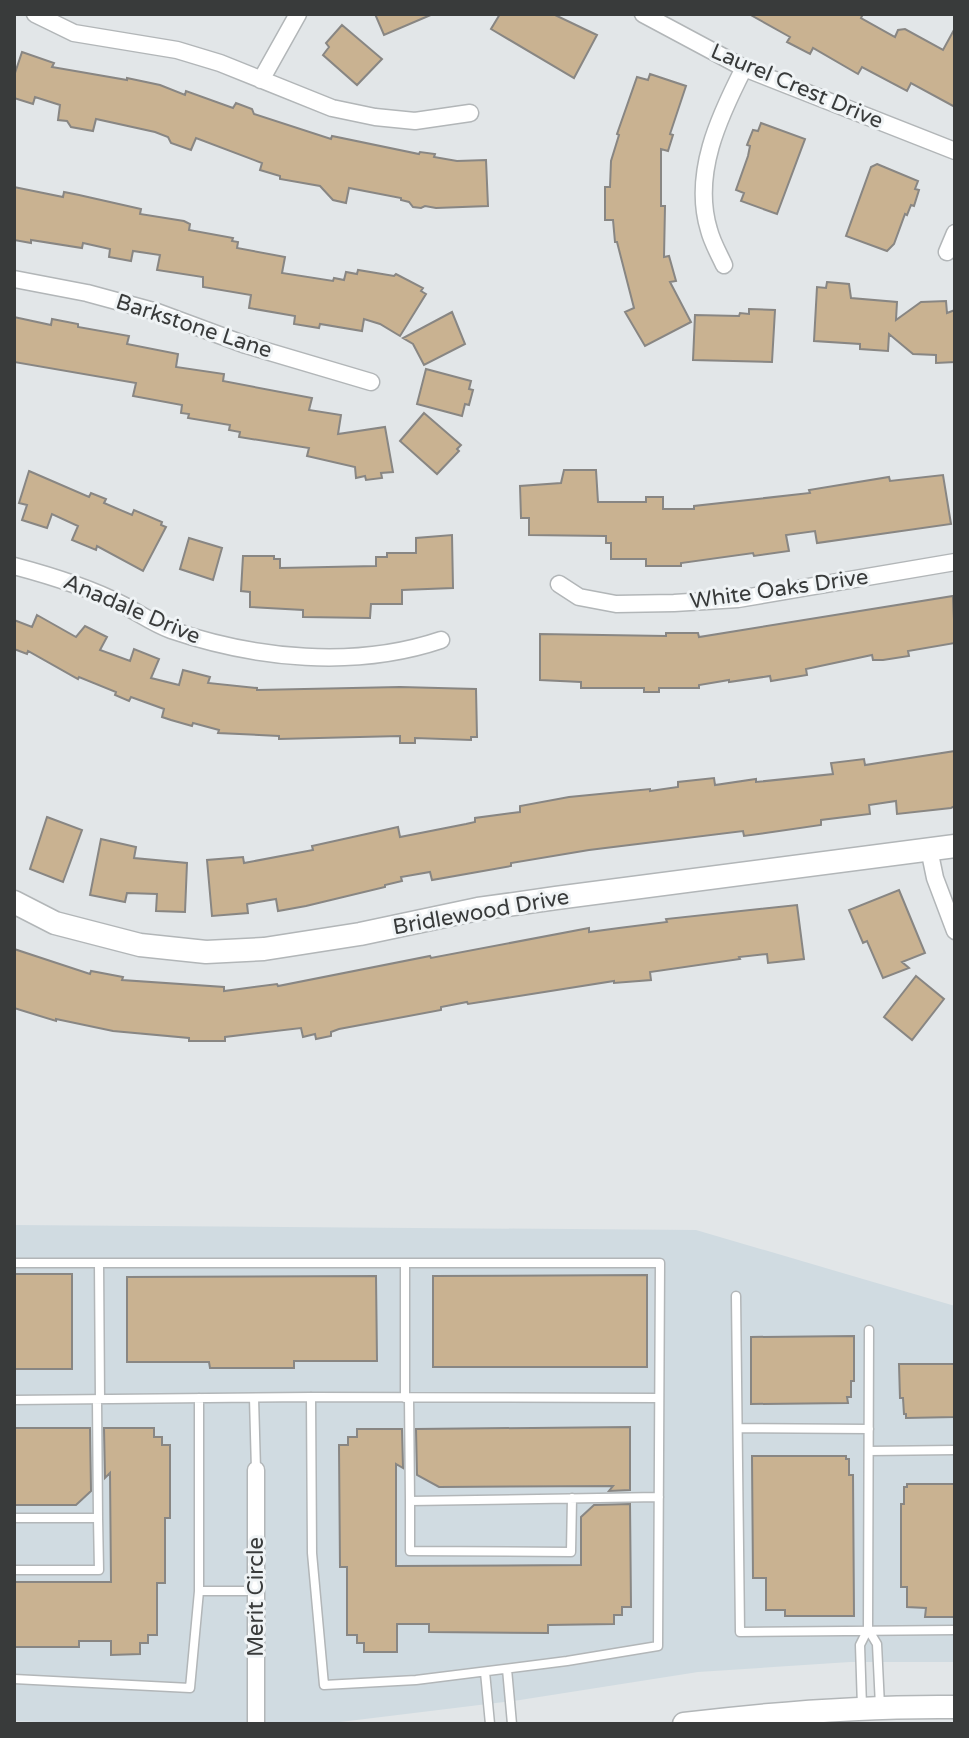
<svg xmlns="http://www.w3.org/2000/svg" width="969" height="1738" viewBox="0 0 969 1738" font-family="'Varela Round',sans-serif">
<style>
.built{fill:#d0dbe1}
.building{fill:#c9b291;stroke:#888683;stroke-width:2}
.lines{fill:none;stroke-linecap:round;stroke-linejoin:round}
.lane-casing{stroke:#b2b6b8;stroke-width:11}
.street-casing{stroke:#b2b6b8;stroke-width:19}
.secondary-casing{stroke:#b2b6b8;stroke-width:25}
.lane{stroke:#fff;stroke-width:8}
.street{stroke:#fff;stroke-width:16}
.secondary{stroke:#fff;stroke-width:22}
.labels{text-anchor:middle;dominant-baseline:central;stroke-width:6;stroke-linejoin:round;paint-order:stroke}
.street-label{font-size:22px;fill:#393b3b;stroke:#eff3f5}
</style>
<rect width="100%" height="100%" fill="#e2e6e8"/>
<path class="built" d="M14,1225l682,5 259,76v356h-105l-152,10 -178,28 -196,24h-230l-80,-3z"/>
<path class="building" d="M375,14h58l-49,21z
M500,14h53l44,21 -23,43 -83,-49z
M749,14h114l-2,4 34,19 3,-7 7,-1 38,21 12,-22v79l-44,-24 -4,8 -45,-24 -4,7 -45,-26 -3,6 -23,-12 3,-5z
M342,25l40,34 -25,26 -34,-30 6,-8 -3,-4z
M22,52l32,11 -2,4 75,13v-2l33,7 25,10 1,-4 47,17 3,-5 16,6 2,5 77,25 1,-3 87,18 1,-2 15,2 -1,3 23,4 29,-1 2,46 -52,2 -11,-2 -4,2 -8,-1 -4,-5 -8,-2v-2l-52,-10 -3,15 -13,-3 -13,-14 -40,-7v-3l-20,-6 2,-7 -66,-25 -5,12 -20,-7 -3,-6 -13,-5 -59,-13 -3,12 -22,-4 -4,-6 -9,-1 2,-15 -25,-8 -2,7 -19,-6v-22z
M650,74l36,12 -16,48 3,1 -5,16 -7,-2v57h4l-1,51 5,-1 7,25 -6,1 21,40 -46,24 -20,-34 9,-4 -17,-66h-2l-2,-22h-8v-33h5l1,-26 8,-26 -2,-1 20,-57 11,3z
M761,123l44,16 -28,75 -36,-13 3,-8 -8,-3 12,-34 2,-10 -3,-1 6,-15 5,1z
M877,164l41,17 -3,8 4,1 -5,16 -3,-1 -4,10 -2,-1 -11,30 -7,7 -41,-15 25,-69z
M14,187l49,10 1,-5 15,3 62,14 -1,5 44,7 6,3 -1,6 44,8 -1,3 6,1 -1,6 48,9 -3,16 51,8 1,-3 10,2 2,-8 11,2 1,-4 36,6 2,-2 27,14 -2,3 5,3 -26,42 -20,-12 -16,-5 -2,12 -42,-7 -1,4 -25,-4 1,-8 -46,-8 2,-13 -48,-8v-10l-46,-7 3,-15 -27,-4 -2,10 -22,-4 1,-8 -27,-6 -1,5 -51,-8v3l-17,-3z
M827,282l22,2 2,14 46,4 -1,18 25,-18 25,-1 1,12 8,-3v52l-19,1v-8l-23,-1 -24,-20 -1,17 -28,-2v-5l-46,-3 3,-54 9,1z
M749,309l26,1 -3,52 -79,-2 2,-45 44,1 1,-3 9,1z
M452,312l13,32 -41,21 -11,-21 -10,-6z
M14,317l37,8 1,-6 26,5v3l51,9 -2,8 51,10 -2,13 48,7 -1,7 89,17 -3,12 32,5 -3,19 47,-7 8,45 -12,1 1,5 -16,2 -1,-4 -9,2 -1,-11 -48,-11 2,-8 -70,-11 1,-5 -11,-2 1,-5 -42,-7 1,-4 -8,-1 1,-8 -49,-9 3,-13 -122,-21z
M426,369l45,12 -2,8 4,1 -4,15 -4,-1 -3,12 -45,-12z
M424,413l37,32 -4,4 2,2 -22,23 -37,-33z
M564,470h32l2,32h48v-5h17v12h31v-3l116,-13 -1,-3 80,-13 1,4 53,-6 8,49 -134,19 -2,-12 -29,4 3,16 -35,5 -1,-3 -72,10v3h-35v-7h-35v-16h-5v-7l-77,-1v-17h-8l-1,-32 41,-3z
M29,471l60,26 2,-4 15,6 -2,4 28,12 2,-5 28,12 -1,3 5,2 -23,44 -46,-25 -1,4 -24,-10 6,-14 -26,-12 -5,14 -25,-8 5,-15 -8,-2z
M452,535l1,53 -51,2v14h-31l-1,14 -67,-1v-7l-53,-3v-15l-9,-1 2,-35h31v3h6v9l96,-2v-9h11v-4h29v-15z
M189,538l33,10 -9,32 -33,-11z
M953,596l2,47 -47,8 1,5 -26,4h-10l-1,-5 -66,14 1,6 -36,6 -1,-5 -41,6v-2l-30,5v3h-40v4h-15v-4h-63v-6l-41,-2v-46l126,2v-3h32l1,4z
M37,615l39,22 9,-11 22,11 -7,13 30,11 4,-12 25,10 -8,19 28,7 4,-15 27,7 -2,6 49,5v2l143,-3 76,2 1,48h-6v3l-56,-2v5h-15v-7l-121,3v-3l-61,-3 1,-3 -26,-7 -1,3 -21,-6 -9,-3 2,-8 -33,-12 -2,4 -14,-6 1,-3 -37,-15 -1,2 -50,-28 -1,3 -13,-5v-29l18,7z
M955,751v55l-4,2 -54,6 -1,-13 -27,4 1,9 -49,6v5l-77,11 -1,-5 -154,19 -78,13v3l-79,14 -2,-8 -29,5 1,4 -17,4v2l-79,19 -28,5 -2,-12 -29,5 1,9 -36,3 -5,-56 36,-3 1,6 69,-13 -1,-4 86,-19 2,10 66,-13 9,-2v-4l45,-6v-6l49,-9 81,-8v2l28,-4v-5l36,-4 1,7 41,-6v3l77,-8 -2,-11 33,-4 1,6z
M47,817l35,13 -19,52 -33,-13z
M101,839l35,8 -2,11 53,5 -2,49 -29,-1 1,-17 -30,-1 -2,9 -35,-7z
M899,890l26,63 -23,9 7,6 -26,10 -16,-37 -4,2 -14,-33z
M797,905l7,54 -36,4 -1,-9 -28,3 1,2 -90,13 1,8 -37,3v-2l-146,23 -1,-2 -26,5v3l-102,19 -8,3v4l-15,3 -1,-5 -12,3 -2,-9 -76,9v4h-36v-3l-76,-7 -57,-12v2l-42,-13v-59l76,25 1,-3 32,6 -1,3 102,7v4l53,-7 1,2 152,-30 1,2 158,-30v4l30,-4 48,-6 -1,-3z
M916,976l28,23 -32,41 -28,-23z
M14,1274h58v95h-58z
M647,1275v92h-214v-91z
M376,1276l1,85h-83v7h-84l-1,-6h-82v-85z
M854,1336v45h-3v16h-4l1,6 -97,1v-67z
M899,1364h56v53l-49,1v-4h-2l-1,-16h-3z
M630,1427v63l-21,1 4,-5 -174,1 -22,-12 -1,-46z
M14,1428h76l1,63 -15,14h-62z
M104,1428h50v9h8v8h8v73h-5v65h-8v52h-9v8h-8v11l-29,1v-14h-32v6h-65v-65h97l-1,-109 -5,5z
M357,1429h45l1,39 -7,-4v102l185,-1v-48l13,-12 36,-1 1,103h-9v8h-8v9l-66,1v8l-119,-1v-8h-32v28h-33v-9h-7v-8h-10v-68h-7l-1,-122h9v-8h9z
M752,1456h94v3h3v16h4l1,141h-69v-6h-19v-32h-13z
M907,1484h48v133h-30l1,-9 -19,-1v-20h-6v-83h3v-17h3z"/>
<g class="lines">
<defs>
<path id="lane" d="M14,1263h646l-2,383 -91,15 -151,19 -92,5 -12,-132 -1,-156
M99,1263l1,136
M405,1263v135
M736,1296l4,336 215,-2
M254,1398l2,72
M409,1398l1,103 249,-4
M14,1400l297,-3 348,1
M738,1428l131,1
M869,1451l86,-1
M410,1501v50l161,1 1,-54
M14,1518h84l-1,-118
M14,1570h85l-1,-52
M199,1591h57
M868,1629l9,15 3,62
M507,1669l5,55
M485,1672l5,52
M14,1679l176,9 9,-97v-193
M862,1707l-2,-62 8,-16 1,-299"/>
<path id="street" d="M35,14l39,19 103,17 43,13 112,45 43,9 40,4 55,-8
M643,14l101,54 211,83
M261,80l37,-66
M947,252l8,-19
M724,265c-5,-11 -12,-23 -15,-35 -17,-56 10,-113 35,-162
M14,279l73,14 70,19 89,33 125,37
M14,566c38,10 74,21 109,39 16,8 31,19 48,25 85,29 184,39 270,10
M559,584l20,13 37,7 58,-1 64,-4 217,-37
M929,849l6,29 20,53
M256,1470v254"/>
<path id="secondary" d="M14,902l41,21 85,22 66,7 58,-3 96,-15 118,-25 78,-11 399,-52
M684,1724c90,-11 180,-18 271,-17"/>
</defs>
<use href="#lane" class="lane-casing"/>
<use href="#street" class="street-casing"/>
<use href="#secondary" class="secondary-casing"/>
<use href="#lane" class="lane"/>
<use href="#street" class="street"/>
<use href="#secondary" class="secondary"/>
</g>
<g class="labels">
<g class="street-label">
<text transform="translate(797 86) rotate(23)">Laurel Crest Drive</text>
<text transform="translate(194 326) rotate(18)">Barkstone Lane</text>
<text transform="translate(779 589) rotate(-8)">White Oaks Drive</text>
<text transform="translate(132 609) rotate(23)">Anadale Drive</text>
<text transform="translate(481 912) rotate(-10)">Bridlewood Drive</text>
<text transform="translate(256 1597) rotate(-90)">Merit Circle</text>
</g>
</g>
<rect width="969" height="1738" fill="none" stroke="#393b3b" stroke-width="32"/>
</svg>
